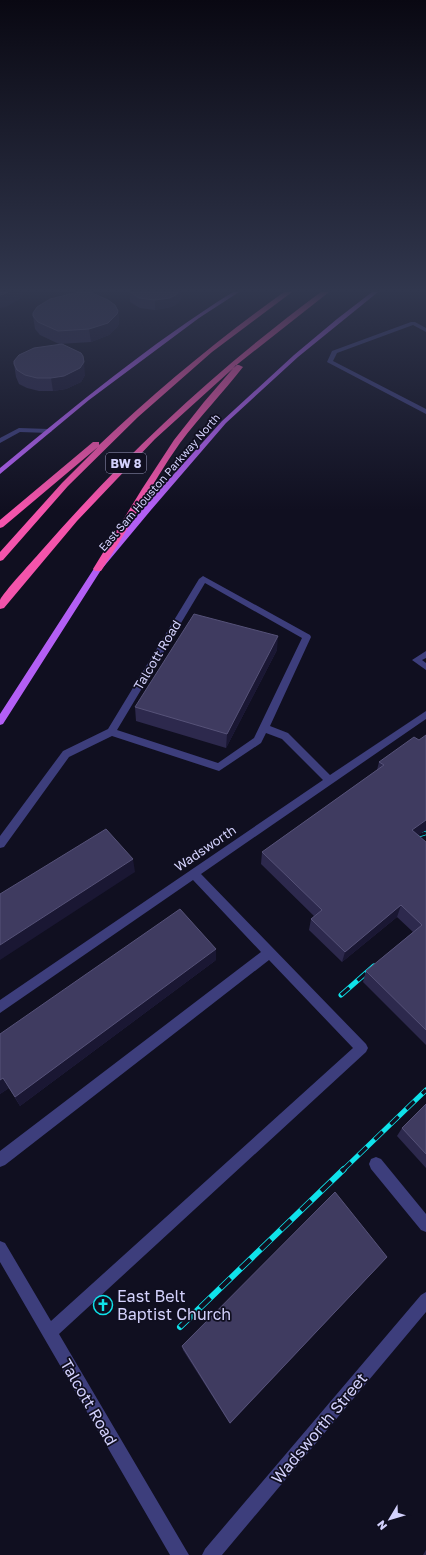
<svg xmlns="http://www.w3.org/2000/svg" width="426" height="1555" viewBox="0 0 426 1555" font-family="'Golos Text',sans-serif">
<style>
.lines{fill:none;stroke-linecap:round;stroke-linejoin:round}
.minor{fill:#3d3e7c;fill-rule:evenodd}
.major{fill:#b35ff5;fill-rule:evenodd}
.highway{fill:#f454ab;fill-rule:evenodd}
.rail-far2-casing{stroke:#0fe2ea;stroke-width:4.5}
.rail-far1-casing{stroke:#0fe2ea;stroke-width:5}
.rail-casing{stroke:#0fe2ea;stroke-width:6}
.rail-far2{stroke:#100f20;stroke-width:3;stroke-dasharray:8;stroke-linecap:butt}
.rail-far1{stroke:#100f20;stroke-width:3.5;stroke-dasharray:11;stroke-linecap:butt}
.rail{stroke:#100f20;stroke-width:4.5;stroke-dasharray:14;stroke-linecap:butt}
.wall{fill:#2d294d}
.shaded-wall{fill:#1a1733}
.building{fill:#3f3b60;stroke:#565278}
.labels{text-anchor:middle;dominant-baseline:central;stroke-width:3.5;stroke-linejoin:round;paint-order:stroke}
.far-street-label{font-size:11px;fill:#d3d1fc;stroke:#100f20}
.shield{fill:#100f20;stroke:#9897ba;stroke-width:1}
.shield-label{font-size:12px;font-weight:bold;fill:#d3d1fc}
.street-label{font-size:13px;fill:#d3d1fc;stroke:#100f20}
.near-poi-label{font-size:16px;fill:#d3d1fc;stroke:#100f20;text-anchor:start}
.near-street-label{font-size:16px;fill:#d3d1fc;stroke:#100f20}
</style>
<rect width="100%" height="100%" fill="#100f20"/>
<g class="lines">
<path class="minor" d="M411,322h4l11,6v4l-13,-7 -76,28 -4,8 93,48v5l-99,-52 5,-11z
M19,428l30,1 3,2 -3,2 -29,-1 -20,11v-5z
M203,576l107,59 1,2 -41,89 18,7 42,42 96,-64v8l-225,155 165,170 2,4 -2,4 -307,282 130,221h-19l-170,-293v-21l5,2 46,78 302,-273 -84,-88 -264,205 -5,2v-16l261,-199 -68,-72 -193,133v-13l323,-220 -41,-41 -16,-6 -5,10 -42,28 -107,-35 -43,21 -65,90 -4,1v-12l63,-85 45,-22 91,-150zM205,583l97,55 -48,100 -36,25 -101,-33z
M426,651v7l-4,2 4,3v7l-14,-10z
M376,1157l5,2 45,55v18l-5,-2 -50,-61 -2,-5 2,-5z
M426,1292v20l-204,243h-20l3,-6 216,-254z"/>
<path class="major" d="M233,292h6l-40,26 -110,82 -89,74v-6c75,-62 150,-124 233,-176z
M372,292h6l-80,65 -72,66 -75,87 -50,60 -98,154 -3,1v-11l95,-147 50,-61 77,-85 72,-66 43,-36z"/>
<path class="highway" d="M284,292h8l-80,60 -74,65 -70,69 -65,74 -3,1v-9l62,-69 36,-36 -95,80 -3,1v-8l93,-78h6v3c58,-55 119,-106 185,-153z
M321,292h8l-90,71 -84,76 -78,82 -73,87 -4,1c0,-2 0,-6 0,-9 2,-6 36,-43 43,-51 85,-97 174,-180 278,-257z
M236,365h3l4,2c-20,26 -43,49 -63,76 -29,41 -51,86 -79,128h-6l-2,-2 49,-80 32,-49 30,-38z"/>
<defs>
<path id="rail-far2" d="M419,835l7,-2"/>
<path id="rail-far1" d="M341,995l33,-29
M343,1170l83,-80"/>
<path id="rail" d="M180,1327l164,-158"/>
</defs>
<use href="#rail-far2" class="rail-far2-casing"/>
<use href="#rail-far1" class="rail-far1-casing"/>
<use href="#rail" class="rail-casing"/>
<use href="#rail-far2" class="rail-far2"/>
<use href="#rail-far1" class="rail-far1"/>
<use href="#rail" class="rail"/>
</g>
<path class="wall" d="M130,292h50l1,7 -4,5 -6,3 -16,3 -15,-2 -10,-6z
M118,311l1,12 -1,3 -9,9 -18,7 -32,2 -19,-9 -5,-6 -2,-13z
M14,364l71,11 -4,7 -15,7 -13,2h-14l-12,-3 -8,-4 -3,-7z
M277,650l-51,98 -90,-27 -1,-14z
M419,740l7,90 -8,5 8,7v203l-63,-63 3,-11 47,-39 -16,-15 -55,45 -33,-32 2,-11 3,-3 -53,-52 1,-12 115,-82 2,-8z
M216,960l-196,146 -11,-18 -9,6v-60z
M426,1104v64l-29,-32 5,-8z
M387,1257l-157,167 -47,-74 -1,-4z
M426,1550v5h-3z"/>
<path class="shaded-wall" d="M8,292h15v2l-3,5 -14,8 -6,1v-13z
M178,292h2l1,7 -4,5 -6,3 -16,3v-10z
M118,311l1,12 -1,3 -9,9 -18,7 -2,-13z
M84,362l1,13 -4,7 -15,7 -13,2 -2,-13z
M278,636l-1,14 -51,98 1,-14z
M426,820v10l-18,12 4,-12z
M133,859l2,13 -135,88v-15z
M401,905l-4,12 -55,45 3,-10z
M216,949v11l-196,146 -5,-9z
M3,1078l6,10 -9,6v-14z"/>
<path class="building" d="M0,292h8l-4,2 -4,1z
M79,292h11l18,8 7,5 3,6 -1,3 -9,9 -19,6 -31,2 -20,-9 -5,-6v-3l4,-6 13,-8z
M130,292h48l-1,2 -7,4 -15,2 -16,-2z
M62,344l19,9 2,3 1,6 -4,6 -16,8 -13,2h-14l-12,-3 -8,-5 -3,-6v-3l5,-6 15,-7z
M194,614l84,22 -51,98 -92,-27z
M426,735v85l-14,10 14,12v188l-60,-59 56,-46 -21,-20 -56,47 -34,-33 11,-9 -60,-58 122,-87 -5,-3 35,-25 5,3z
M106,829l27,30 -133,86v-51z
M180,909l36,40 -201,148 -12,-19 -3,2v-46z
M426,1104v50l-24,-26z
M335,1192l52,65 -157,166 -48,-77z"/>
<linearGradient id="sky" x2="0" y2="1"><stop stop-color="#090812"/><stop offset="0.57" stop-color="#31374e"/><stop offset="1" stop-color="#31374e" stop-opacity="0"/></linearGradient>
<rect width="426" height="510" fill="url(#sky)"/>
<defs>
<symbol id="church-ring" viewBox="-11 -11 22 22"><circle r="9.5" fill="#100f20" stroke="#0fe2ea" stroke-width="1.5"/><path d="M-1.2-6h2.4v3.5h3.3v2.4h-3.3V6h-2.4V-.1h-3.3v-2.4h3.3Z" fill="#0fe2ea"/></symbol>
</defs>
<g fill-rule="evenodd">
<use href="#church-ring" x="92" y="1294" width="22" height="22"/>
</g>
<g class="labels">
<g class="far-street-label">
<text transform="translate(159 482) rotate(-49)">East Sam Houston Parkway North</text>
</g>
<rect class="shield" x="106" y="453" width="40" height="20" rx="3"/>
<g class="shield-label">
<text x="126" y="463">BW 8</text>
</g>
<g class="street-label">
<text transform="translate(157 655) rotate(-59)">Talcott Road</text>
<text transform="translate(205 848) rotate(-34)">Wadsworth</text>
</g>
<g class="near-poi-label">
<text x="117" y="1296">East Belt<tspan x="117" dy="18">Baptist Church</tspan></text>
</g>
<g class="near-street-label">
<text transform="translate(89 1402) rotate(60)">Talcott Road</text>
<text transform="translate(319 1428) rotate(-50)">Wadsworth Street</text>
</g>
</g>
<g transform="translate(390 1519) rotate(232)" stroke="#100f20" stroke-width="3" paint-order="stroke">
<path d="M0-3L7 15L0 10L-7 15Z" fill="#d3d1fc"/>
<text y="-6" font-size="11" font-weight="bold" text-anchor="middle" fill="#d3d1fc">N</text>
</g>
</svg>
